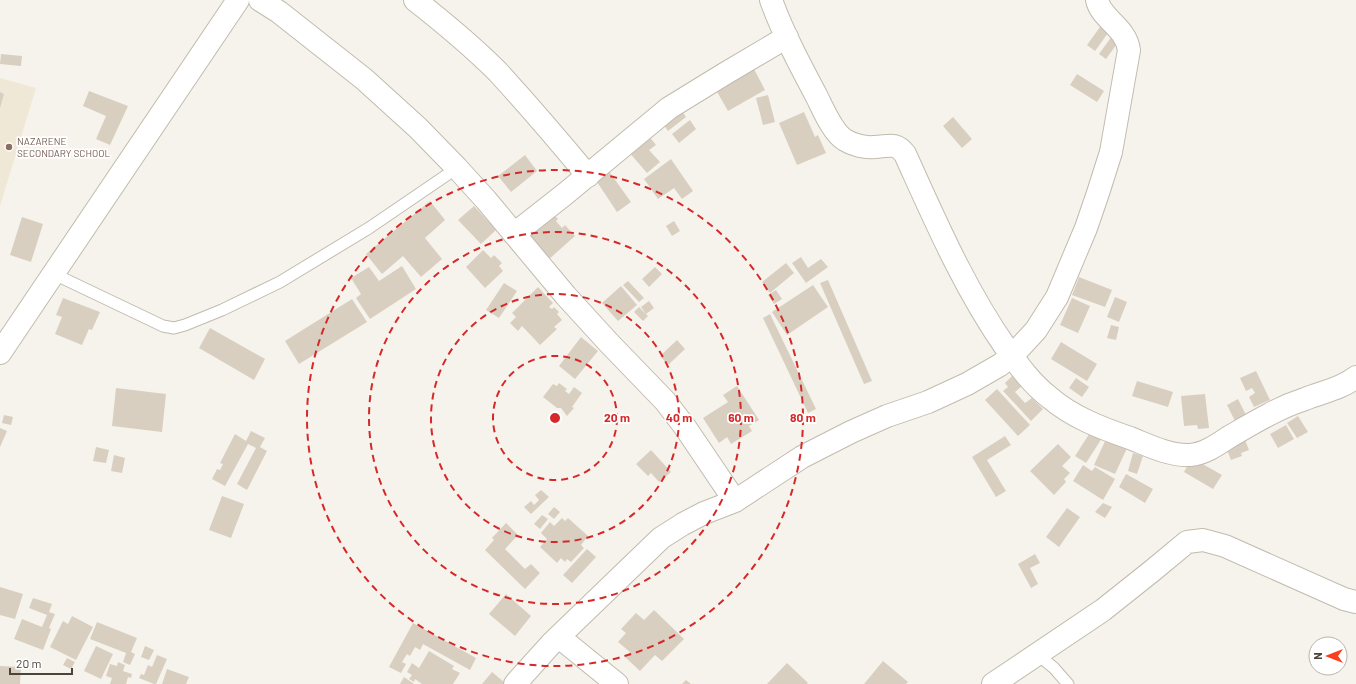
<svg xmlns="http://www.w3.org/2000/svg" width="1356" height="684" viewBox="0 0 1356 684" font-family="Barlow,sans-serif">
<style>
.education{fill:#efe8d6}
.building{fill:#d8cfc1}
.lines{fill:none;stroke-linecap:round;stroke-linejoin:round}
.service-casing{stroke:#c2bbae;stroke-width:13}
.minor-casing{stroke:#c2bbae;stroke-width:24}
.service{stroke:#fff;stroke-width:11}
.minor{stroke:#fff;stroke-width:22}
.ring{fill:none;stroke:#d62828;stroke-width:2;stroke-dasharray:7 5}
.education-dot{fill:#8d6e63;stroke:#fff;stroke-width:1.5}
.labels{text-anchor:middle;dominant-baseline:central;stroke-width:3.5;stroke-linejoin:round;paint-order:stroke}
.education-label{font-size:10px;fill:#785e54;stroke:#fff;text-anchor:start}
.centre{fill:#d62828;stroke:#fff;stroke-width:2}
.ring-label{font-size:12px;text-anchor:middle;font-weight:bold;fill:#d62828;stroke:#fff;stroke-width:3.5;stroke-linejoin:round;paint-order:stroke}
</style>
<rect width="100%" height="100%" fill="#f6f3ec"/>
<path class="education" d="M0,78l36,10 -36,118z"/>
<path class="building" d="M1100,27l8,6 -13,18 -8,-6z
M1112,36l7,5 -13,18 -7,-5z
M1,54l21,2 -1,10 -21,-2z
M754,69l11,21 -37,21 -12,-21z
M1077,74l27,17 -7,11 -27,-17z
M89,91l39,15 -18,39 -14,-6 10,-23 -23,-10z
M0,92l4,2 -4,14z
M768,95l7,27 -12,3 -7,-27z
M679,107l7,10 -18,14 -7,-10z
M804,112l11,25 3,-2 8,18 -29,12 -18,-42z
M953,117l19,22 -10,9 -19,-22z
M690,120l6,9 -17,14 -7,-9z
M648,135l8,10 -7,5 11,12 -13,11 -19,-22z
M525,155l12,16 -26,21 -13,-16z
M671,159l22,32 -11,8 -8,-11 -16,11 -14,-20z
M608,170l23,32 -14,10 -22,-33z
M430,201l15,19 -20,18 17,21 -21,18 -18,-21 -21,18 -16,-20z
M474,206l22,24 -15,14 -23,-24z
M549,209l9,10 -2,2 6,7 3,-3 10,11 -27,24 -23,-20 5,-5z
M22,217l21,7 -12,38 -21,-7z
M674,221l6,10 -8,5 -6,-10z
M483,250l8,8 3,-3 8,8 -3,3 4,5 -18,17 -19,-21z
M801,257l7,11 13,-9 7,8 -22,16 -14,-20z
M786,263l8,10 -24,20 -8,-11z
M402,266l14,23 -46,30 -14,-21 5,-4 -10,-16 18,-11 10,14z
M655,267l7,7 -13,13 -7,-8z
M1079,277l33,13 -7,17 -33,-12z
M828,280l44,101 -8,3 -44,-101z
M628,281l16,17 -5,4 -16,-17z
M504,283l13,8 -18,27 -13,-8z
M813,285l15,22 -41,28 -15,-23z
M621,286l16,19 -19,16 -16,-18z
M538,287l15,16 -4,4 3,2 2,-2 5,5 -2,2 5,6 -8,7 3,2 -17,16 -18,-19 -4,5 -8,-8 6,-6 -4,-4z
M776,290l6,9 -8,5 -6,-9z
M1115,297l12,5 -8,20 -12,-5z
M63,298l37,14 -8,18 -3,-1 -7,16 -27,-11 7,-17 -6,-2z
M1072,298l18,8 -12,27 -18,-8z
M352,299l15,23 -68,42 -14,-23z
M649,301l5,7 -8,6 -5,-7z
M639,307l9,9 -5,5 -9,-9z
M770,314l46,95 -8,4 -45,-95z
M1111,325l8,2 -3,13 -9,-2z
M210,328l55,31 -11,21 -55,-32z
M581,337l17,14 -23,28 -16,-13z
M677,340l8,9 -17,16 -8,-9z
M1061,342l36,22 -10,17 -36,-22z
M1256,371l14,29 -16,7 -5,-10 6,-4 -3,-5 -6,3 -6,-13z
M1013,375l10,10 -8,7 10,11 7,-5 11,11 -12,12 -28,-30 5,-4 -3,-4z
M1076,378l13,9 -7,10 -13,-9z
M1137,381l36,11 -5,15 -36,-11z
M559,383l8,6 -2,2 4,3 5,-7 8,6 -10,14 2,1 -7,8 -6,-8h-4l-14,-11 10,-13 4,2z
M737,386l22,34 -10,6 3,5 -21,13 -4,-7 -8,6 -16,-25 25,-16 -5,-7z
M116,388l50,6 -4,38 -50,-6z
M997,389l33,36 -12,11 -33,-36z
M1205,394l4,34 -11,1 -1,-4 -13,1 -3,-30z
M1238,399l10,20 -11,6 -10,-20z
M4,415l9,2 -2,8 -9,-2z
M1298,416l10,16 -11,6 -10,-15z
M1286,425l8,14 -16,9 -8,-14z
M0,428l7,3 -7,16z
M1093,428l11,7 -18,28 -11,-7z
M251,431l14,7 -5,9 7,4 -20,39 -10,-6 19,-36 -8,-4 -23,42 -13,-7 5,-10 3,1 3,-6 -3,-1 15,-29 11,7z
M1243,435l6,15 -8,3 1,3 -11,4 -5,-13z
M1005,436l6,9 -24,15 19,31 -10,6 -24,-40z
M1107,437l21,9 -13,28 -21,-9z
M1058,444l13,13 -9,9 8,7 -6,6 2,3 -12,13 -24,-24z
M96,447l13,3 -3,13 -13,-2z
M651,450l20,22 -12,10 -8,-9 -3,3 -12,-12z
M1133,453l10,3 -6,18 -9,-3z
M114,455l11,3 -3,15 -11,-2z
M1192,458l30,17 -9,14 -29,-17z
M1083,465l9,6 3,-4 20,12 -12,21 -30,-19z
M1126,474l27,15 -8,14 -26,-16z
M541,490l8,7 -18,17 -7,-7 7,-6 3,4 5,-5 -4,-5z
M222,496l22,8 -13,34 -22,-8z
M1103,503l9,4 -7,11 -10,-6z
M554,507l6,5 -6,7 -6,-5z
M1067,508l13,9 -21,30 -13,-10z
M542,515l6,4 -8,10 -6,-5z
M562,518l3,3 3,-3 20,18 -7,9 3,3 -13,14 -4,-3 -2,3 -4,-4 -4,5 -17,-16 7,-8 -6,-6 9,-11 4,4z
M506,523l12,12 -13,14 20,20 6,-5 9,9 -15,16 -40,-39 9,-10 -2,-2z
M587,549l9,8 -24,26 -9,-8z
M1035,554l5,9 -10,5 8,16 -7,4 -13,-24z
M0,587l23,7 -8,25 -15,-4z
M506,594l25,22 -16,20 -26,-22z
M33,598l19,6 -3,8 6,2 -6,14 2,1 -8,21 -29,-11 8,-20 20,8 5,-12 -18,-7z
M654,610l30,29 -22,22 -7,-6 -15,16 -15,-14 5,-5 -12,-10 8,-9 -5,-4 15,-16 8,7z
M72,616l21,11 -17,33 -26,-13 13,-26 5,3z
M97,622l40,16 -6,14 4,2 -5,11 -7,-3 3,-9 -36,-14z
M413,623l63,35 -6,12 -47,-26 -3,6 -5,-3 -5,9 -3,-2 -5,8 4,2 -5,9 -12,-6z
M96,646l17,8 -12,25 -17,-8z
M145,646l9,4 -5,10 -8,-3z
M429,651l25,15 -2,3 8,4 -7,11h-31l-7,-5 -1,3 -5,-3 3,-4 -5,-3 5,-9 7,5z
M157,655l10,4 -11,25h-2l-15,-6 2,-4 3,1 4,-10 4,2z
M67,658l8,4 -4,7 -8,-4z
M883,661l25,21 -2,2h-42z
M118,662l7,3 -2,6 9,3 -1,4 -3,-1 -2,7h-16l2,-6 -6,-2 4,-12 7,2z
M787,663l21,20 -1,1h-40z
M0,666l21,1 -1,17h-20z
M167,669l22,8 -3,7h-24z
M492,672l12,10 -1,2h-21z
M404,677l10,7h-14z
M686,680l5,4h-9z"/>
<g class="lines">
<defs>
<path id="service" d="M54,274l109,52 11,2 11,-3 37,-15 58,-28 89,-54 88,-60
M1037,654l17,14 14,16"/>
<path id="minor" d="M260,0l19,12 85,67 54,49 39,40 29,32 80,96 43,47 56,58 20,26 50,74
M415,0c28,22 57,46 83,72 31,34 61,69 90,104
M771,0c12,33 29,65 46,97 6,12 16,36 28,43 8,5 20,8 29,7 14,0 21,-6 31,7 30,66 59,134 101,194 13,18 25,35 43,49 23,20 52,31 81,41 18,7 39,18 60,17 14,-1 27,-10 39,-18 14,-8 27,-16 41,-23 11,-6 23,-11 35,-15 17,-7 36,-10 51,-22
M514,234l51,-40 104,-86 57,-35 61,-36
M0,353l238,-353
M559,637l58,47
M515,684l36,-40 110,-106 22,-14 21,-11 31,-12 67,-44 49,-25 36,-16 41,-14 39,-18 33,-19 12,-9 24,-26 21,-33 29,-69 12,-35 13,-41 18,-102c-3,-23 -28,-31 -32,-50
M993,684l110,-74 49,-39 35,-29 16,-2 22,6 119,53 12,3"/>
</defs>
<use href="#service" class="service-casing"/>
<use href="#minor" class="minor-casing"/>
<use href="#service" class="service"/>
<use href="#minor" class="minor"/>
</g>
<g class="ring">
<circle cx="555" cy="418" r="62"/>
<circle cx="555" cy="418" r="124"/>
<circle cx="555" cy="418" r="186"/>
<circle cx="555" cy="418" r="248"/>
</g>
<circle class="education-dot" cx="9" cy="147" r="4"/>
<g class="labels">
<g class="education-label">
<text x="17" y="141">NAZARENE<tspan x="17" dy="12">SECONDARY SCHOOL</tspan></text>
</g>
</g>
<circle cx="555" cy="418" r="6" class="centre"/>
<g class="ring-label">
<text x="617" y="422">20 m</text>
<text x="679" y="422">40 m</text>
<text x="741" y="422">60 m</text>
<text x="803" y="422">80 m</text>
</g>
<g transform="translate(1328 656) rotate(270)"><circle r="19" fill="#ffffff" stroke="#b7b4b0"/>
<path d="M0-3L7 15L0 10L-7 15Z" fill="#fc3f1d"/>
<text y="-6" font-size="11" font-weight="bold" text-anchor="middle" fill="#4b4439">N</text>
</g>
<path d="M10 668v6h62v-6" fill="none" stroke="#4b4439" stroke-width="2"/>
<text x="16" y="668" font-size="12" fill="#4b4439" stroke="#ffffff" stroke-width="3" paint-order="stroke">20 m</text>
</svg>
